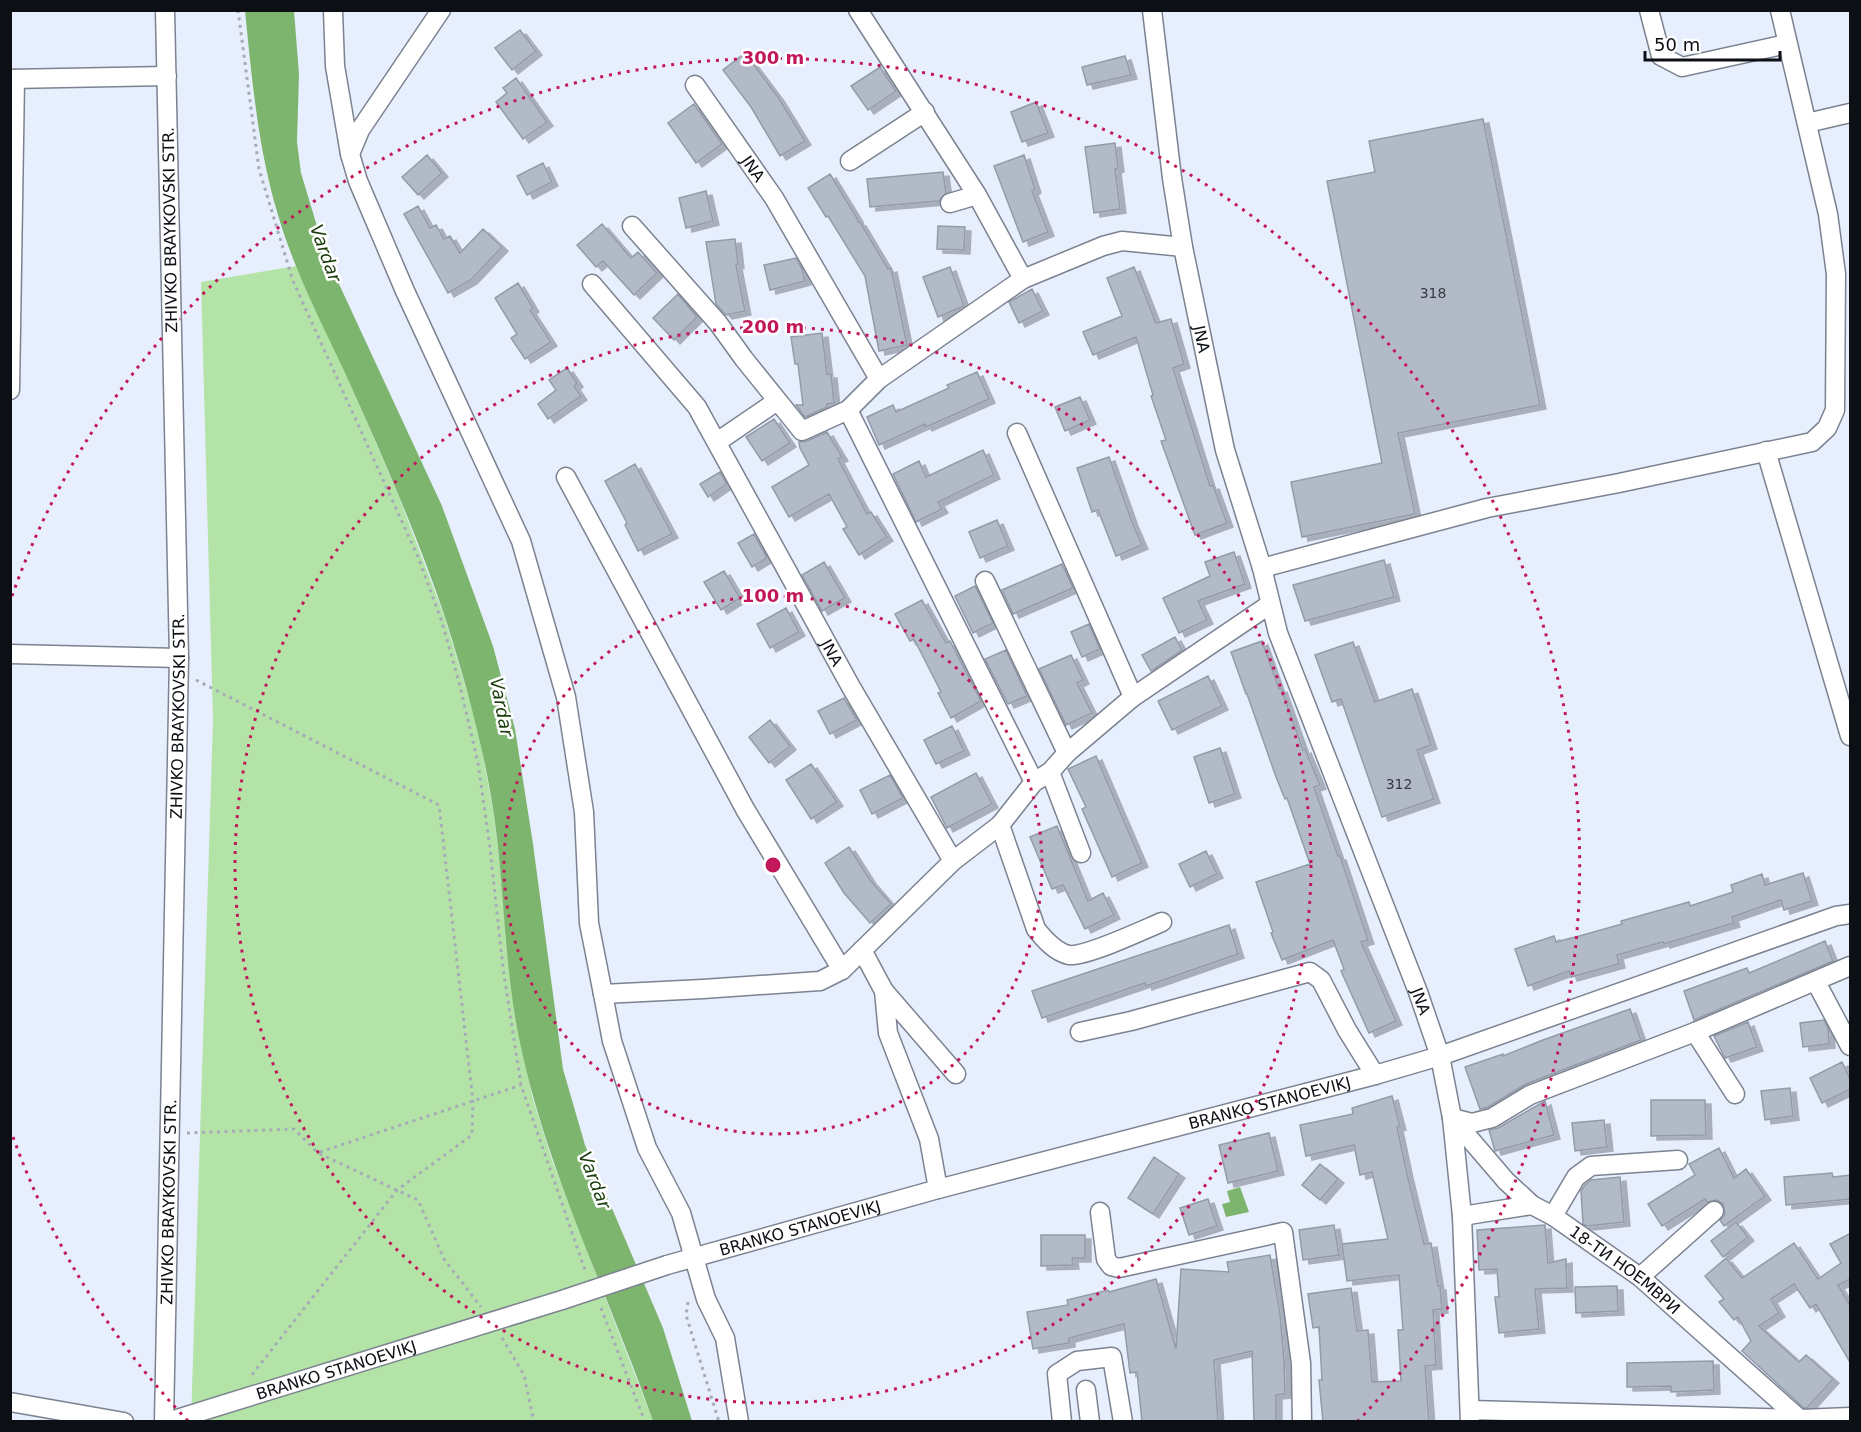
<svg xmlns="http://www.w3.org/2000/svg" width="1861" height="1432" viewBox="0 0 1861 1432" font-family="'DejaVu Sans',sans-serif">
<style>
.green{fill:#b4e3a7}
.water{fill:#7eb56e}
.building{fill:#b2bac8;stroke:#939ba9;stroke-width:1.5;filter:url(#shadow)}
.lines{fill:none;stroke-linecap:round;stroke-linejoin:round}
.minor-casing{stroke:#7b8290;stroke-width:21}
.path{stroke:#a5abb7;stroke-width:3;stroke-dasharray:3 4.5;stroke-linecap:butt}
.minor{stroke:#fff;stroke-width:18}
.minor-bridge-casing{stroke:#7b8290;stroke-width:21;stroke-linecap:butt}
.minor-bridge{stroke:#fff;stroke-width:18}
.ring{fill:none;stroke:#c2185b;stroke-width:3;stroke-dasharray:3 6}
.labels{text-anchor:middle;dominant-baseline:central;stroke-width:5;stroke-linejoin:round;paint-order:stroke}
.number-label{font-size:14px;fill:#363a41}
.street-label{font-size:16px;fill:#0c0f14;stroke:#fff}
.water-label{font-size:18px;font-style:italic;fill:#193d0c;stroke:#fff}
.centre{fill:#c2185b;stroke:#fff;stroke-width:3}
.ring-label{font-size:18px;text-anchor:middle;font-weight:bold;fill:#c2185b;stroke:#fff;stroke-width:5;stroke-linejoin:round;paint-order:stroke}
</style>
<defs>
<filter id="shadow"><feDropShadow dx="6" dy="4" stdDeviation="0" flood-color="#0004"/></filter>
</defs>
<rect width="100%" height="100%" fill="#e7effe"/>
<path class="green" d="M296,266l65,142 38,89 46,121 33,111 16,86 10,85 6,80 10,61 13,58 19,61 101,261 -462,1 22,-702 -12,-438z"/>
<path class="water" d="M245,11h49l5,63 -2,68 4,31 25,83 116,250 51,140 22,83 18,115 30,225 22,76 78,183 29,93h-39c-44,-126 -105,-246 -133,-378 -16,-75 -15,-152 -26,-228 -10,-67 -28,-131 -48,-195 -28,-83 -65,-168 -101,-247 -24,-52 -51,-103 -67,-158 -20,-66 -26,-135 -33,-204z
M1240,1187l9,25 -23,5 -4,-13 8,-2 -3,-11z"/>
<path class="building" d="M520,30l16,21 -24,19 -17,-22z
M745,53l33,44 27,44 -25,15 -29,-49 -28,-37z
M1125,56l6,19 -44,10 -5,-18z
M880,67l16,24 -28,19 -17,-24z
M516,78l31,44 -24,17 -27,-37 11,-9 -4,-5z
M1036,102l12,31 -26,9 -11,-30z
M694,104l28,40 -26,19 -28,-40z
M1483,119l57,286 -142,28 17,81 -113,23 -11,-55 91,-19 -55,-282 48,-9 -6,-31z
M1115,143l3,25 -3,1 5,40 -26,4 -9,-66z
M427,155l15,18 -24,22 -16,-18z
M1024,155l11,34 -3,2 16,41 -25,10 -29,-76z
M543,163l9,19 -25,13 -10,-19z
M943,172l3,21 -7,8 -69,6 -3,-28z
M830,174l27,44 1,4h2l28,47 3,-1 16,77 -28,6 -14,-75 -37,-60 -2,1 -18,-29z
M706,191l7,30 -27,7 -7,-30z
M418,206l12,22 6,-3 8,14 6,-3 10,17 23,-24 19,18 -31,33 -23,13 -44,-79z
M602,224l29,34 7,-6 19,21 -23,22 -31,-34 -7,6 -19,-22z
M938,226l27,1 -1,23 -27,-1z
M735,239l3,25 -2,1 9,46 -19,4 -10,-11 -10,-62z
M796,258l6,11 3,12 -35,9 -6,-25z
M950,267l14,39 -26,11 -15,-40z
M1134,267l22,56 15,-4 13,45 -11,4 37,118 3,-1 14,38 -32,12 -34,-94 5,-1 -15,-44 2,-1 -17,-58 -43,18 -10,-23 39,-16 -15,-38z
M518,283l15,25 -3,2 21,32 -26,17 -14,-21 6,-4 -22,-36z
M1032,289l11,22 -24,12 -10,-21z
M678,294l19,23 -23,23 -21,-22z
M822,333l5,41h4l3,29 -7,1v3l-22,10 -9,-12h7l-5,-41h-3l-4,-27z
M567,368l10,15 -3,3 7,10 -33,23 -10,-15 18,-14 -7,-10z
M977,372l12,27 -63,28 -1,-3 -46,21 -12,-28 26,-12 3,7 53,-24 -2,-3z
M1080,397l10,23 -25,11 -10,-24z
M774,419l16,24 -28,18 -16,-24z
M827,432l15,25 -4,2 29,55 4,-2 16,25 -28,18 -16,-26 4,-2 -18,-33 -40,23 -17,-30 37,-22 -9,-17 -1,-6 8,-1z
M983,450l11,25 -56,27 4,7 -26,13 -23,-48 26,-13 7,16z
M1109,457l23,65 10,23 -26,11 -18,-46 -6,2 -15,-44z
M635,464l37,70 -34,17 -13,-26 2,-2 -22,-42z
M720,472l7,12 -19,13 -8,-13z
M997,520l11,26 -28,12 -11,-26z
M754,534l13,24 -15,9 -14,-24z
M1234,552l11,32 -47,17 9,19 -28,13 -16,-35 47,-22 -5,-14z
M1384,560l10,37 -89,24 -12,-36z
M824,562l21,36 -23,13 -20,-36z
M1062,564l11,24 -60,26 -11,-24z
M724,571l16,27 -19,12 -17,-28z
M975,586l18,37 -20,10 -18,-37z
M922,600l24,43 4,-2 31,60 -30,17 -13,-25 3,-1 -27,-53 -4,2 -15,-27z
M786,608l13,24 -29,16 -13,-24z
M1089,624l11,25 -18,8 -11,-25z
M1175,637l7,13 -31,21 -9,-16z
M1262,641l17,48 2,-1 22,62 2,-1 15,36 -6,2 24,69h2l28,84 -7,2 35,79 -27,12 -28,-62 3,-2 -11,-29 -51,20 -11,-27 2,-1 -17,-50 54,-18 -23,-66 -2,1 -9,-22 -29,-83h-1l-15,-42z
M1353,642l22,60 37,-13 19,56 -14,5 17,49 -52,18 -41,-118 -9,3 -17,-47z
M1006,650l21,46 -19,8 -23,-45z
M1071,655l12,25 -6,3 15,30 -26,12 -27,-56z
M1208,676l14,30 -50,24 -14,-29z
M844,698l13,22 -27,14 -12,-23z
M770,720l20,26 -21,17 -20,-26z
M952,726l12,25 -28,13 -12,-24z
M1220,748l15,46 -26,9 -15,-46z
M1096,756l46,107 -30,14 -30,-68 4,-2 -18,-38z
M811,764l26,38 -26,17 -25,-39z
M976,773l16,31 -45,24 -16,-31z
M890,775l13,23 -31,16 -12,-24z
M1057,826l31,75 15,-8 11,22 -29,14 -22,-44 -11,4 -22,-52z
M849,847l21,33 21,24 -21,19 -26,-30 -19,-30z
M1206,851l11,23 -27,13 -11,-23z
M1803,873l9,28 -28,9 -3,-10 -49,17 2,6 -70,21 -1,-2 -46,13 2,9 -48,13 -2,-6 -41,15 -13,-37 39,-13 2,6 27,-7 39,-11 -1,-3 68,-19 1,4 43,-14 -2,-7 31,-11 3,11z
M1229,925l9,29 -92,32 -1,-3 -103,35 -10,-27z
M1825,941l8,20 -139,59 -10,-29 63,-23 2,5z
M1630,1009l11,31 -115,44 -38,23 -8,2 -15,-42 38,-13v2l40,-16z
M1824,1020l4,8 1,16 -26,3 -3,-24z
M1748,1022l9,25 -32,11 -11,-22z
M1842,1062l9,19v8l-29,14 -12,-25z
M1790,1088l3,28 -28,4 -4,-29z
M1392,1096l8,30 -3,1 10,47 17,70 7,-1 7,43h2l2,23 -9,1 3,55 -11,1 4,56h-106l-4,-42h3l-3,-53 -6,1 -5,-34 43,-6 6,43 11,-1 4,52 29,-1 -3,-51h5l-4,-55 -52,6 -5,-37 46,-5 -16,-67 -12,3 -6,-30 -48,11 -6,-31 53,-11 -1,-6z
M1651,1100h54l1,35 -55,1z
M1545,1101l9,34 -59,16 -6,-21 9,-2z
M1604,1120l3,27 -32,4 -3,-28z
M1269,1133l9,38 -50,12 -9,-38z
M1719,1148l15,30 12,-9 19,27 -41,30 -4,-6 5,-6 -2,-10 -6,-4 -10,2 -2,-3 -43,27 -14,-22 47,-29 -6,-11z
M1154,1157l25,17 -26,40 -25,-16z
M1320,1164l18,15 -18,21 -18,-15z
M1832,1173l1,4 18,-2v24l-65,6 -2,-28z
M1620,1177l4,45 -37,4 -4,-2 -2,-33 4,-6 6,-5z
M1208,1199l9,27 -28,9 -9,-27z
M1736,1222l12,15 -25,20 -12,-16z
M1334,1225l5,30 -36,5 -4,-30z
M1545,1225l3,38 18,-4 1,29 -32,1 4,40 -40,4 -4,-36h4l-2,-28 -18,1 -2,-40z
M1851,1233v47l-1,-1 -12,6 13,22v57l-35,-60 -6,4 -16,-24 -23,15 8,14 -20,13 40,36 7,-7 27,24 -26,29h-3l-62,-57 9,-10 -13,-24 -4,3 -15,-18 5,-3 -19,-23 21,-18 16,20 52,-35 24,36 23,-16 -11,-19z
M1041,1235h44v23h-13l1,7 -32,1z
M1270,1255l10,59 4,47 1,33 -9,1v27h-22l-2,-71 -38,9 4,62h-76l-5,-50 -7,1 -6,-49 -55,14v5l-36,6 -6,-37 41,-7 -1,-5 41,-10 1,2 47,-13 20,70 5,-80 48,3 -2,-10z
M1617,1286l1,25 -42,2 -1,-26z
M1713,1361l1,29 -43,2v-6l-44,1v-24z"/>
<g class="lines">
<defs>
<g id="minor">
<path d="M333,10l2,56 15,88"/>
<path d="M441,10l-81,120 -10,24 8,27 47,110 116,250 45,156 18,115 5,111 14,71"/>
<path d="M858,10l119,185 46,84"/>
<path id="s1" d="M1152,10l20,168 11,69 42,203 37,118 16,65 140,359 22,64 12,62 10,98 8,206"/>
<path d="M1649,10l12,46 21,11 105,-23"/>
<path d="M10,79l157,-3"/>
<path id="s2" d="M695,85l79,113 105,181"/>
<path d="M1807,123l43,-10"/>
<path d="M850,161l75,-49"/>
<path d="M950,203l27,-8"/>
<path d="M632,226l86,97 26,36 58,72 46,-21 31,-31 144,-100 80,-33 19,-5 61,6"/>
<path id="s3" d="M592,284l105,123 154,280 102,174"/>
<path d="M10,390l5,-311"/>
<path d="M848,410l186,372"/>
<path d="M1017,433l116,264"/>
<path d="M717,442l60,-41"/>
<path d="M1766,451l84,285"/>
<path d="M566,477l179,332 97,161"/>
<path d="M1262,568l225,-60 132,-25 193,-41 15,-14 8,-18 1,-136 -8,-60 -48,-204"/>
<path d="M985,581l82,172"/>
<path d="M10,654l169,4"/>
<path d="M1050,772l31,81"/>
<path d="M1000,825l36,104c8,10 19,23 33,26 17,2 74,-25 93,-33"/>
<path d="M862,950l22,41 4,42 41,106 9,50"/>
<path d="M1816,982l34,64"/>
<path d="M884,991l72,83"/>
<path d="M1080,1032l51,-11 179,-49 11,8 26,50 28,45"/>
<path d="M1695,1032l40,62"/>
<path id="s4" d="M1452,1118l54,63 26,24 21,11 87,61 163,145"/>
<path d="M1452,1118l20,5 20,-5 38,-23 165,-63 155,-66"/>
<path d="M1100,1212l6,47 5,7 8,2 164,-36 18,131 1,59"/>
<path d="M1462,1216l70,-11"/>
<path d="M1553,1216l23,-39 15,-11 87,-6"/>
<path id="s5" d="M667,1265l271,-76 437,-114 65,-19 396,-140 14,-2"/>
<path d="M1640,1277l74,-66"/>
<path d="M1086,1390l4,32"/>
<path d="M10,1402l114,20"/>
<path d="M1470,1410l331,9 49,-2"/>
<path id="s6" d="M164,1422l15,-764 -14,-648"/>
<path id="s7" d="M167,1422l395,-122"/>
<path d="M739,1422l-14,-84 -19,-39 -25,-86 -34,-65 -35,-107 -9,-47 100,-5 117,-8 22,-11 111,-109 47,-36 34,-43 16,-10 17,-19 66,-56 136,-92"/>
<path d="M1062,1422l-5,-48 20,-13 35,-4 11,65"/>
</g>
</defs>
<use href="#minor" class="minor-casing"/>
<path class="path" d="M238,10l21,159 34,112 125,276 24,65 18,64 18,77 12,85 13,120 18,117 65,188
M196,680l243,125 34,296 -1,34 -75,55 -146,186
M187,1133l107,-4 24,24 100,47 26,59 37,48
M320,1152l201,-67
M688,1302l-2,13 33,107
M601,1308l44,114
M502,1338l22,37 10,47"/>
<use href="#minor" class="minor"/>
<defs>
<path id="minor-bridge" d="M562,1300l105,-35"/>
</defs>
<use href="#minor-bridge" class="minor-bridge-casing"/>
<use href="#minor-bridge" class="minor-bridge"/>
</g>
<g class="ring">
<circle cx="773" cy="865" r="269"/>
<circle cx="773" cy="865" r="538"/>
<path d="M188 1421A807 807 0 0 1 12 1134M12 596A807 807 0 1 1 1358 1421"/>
</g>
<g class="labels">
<g class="number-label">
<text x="1433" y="293">318</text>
<text x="1399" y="784">312</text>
</g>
<g class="street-label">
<text stroke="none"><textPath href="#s2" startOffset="102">JNA</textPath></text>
<text transform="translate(170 230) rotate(-91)">ZHIVKO BRAYKOVSKI STR.</text>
<text stroke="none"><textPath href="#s1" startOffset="333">JNA</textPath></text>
<text stroke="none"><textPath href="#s3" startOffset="442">JNA</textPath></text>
<text stroke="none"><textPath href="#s6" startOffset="706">ZHIVKO BRAYKOVSKI STR.</textPath></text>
<text stroke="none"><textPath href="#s1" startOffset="1032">JNA</textPath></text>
<text stroke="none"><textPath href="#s5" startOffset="624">BRANKO STANOEVIKJ</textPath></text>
<text stroke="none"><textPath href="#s6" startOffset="220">ZHIVKO BRAYKOVSKI STR.</textPath></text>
<text stroke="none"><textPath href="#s5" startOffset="138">BRANKO STANOEVIKJ</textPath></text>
<text stroke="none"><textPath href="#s4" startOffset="232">18-ТИ НОЕМВРИ</textPath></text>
<text stroke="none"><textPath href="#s7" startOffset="177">BRANKO STANOEVIKJ</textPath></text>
</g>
<g class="water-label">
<text transform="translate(326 253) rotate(70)">Vardar</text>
<text transform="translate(502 707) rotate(79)">Vardar</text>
<text transform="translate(595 1180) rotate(69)">Vardar</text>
</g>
</g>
<circle cx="773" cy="865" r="9" class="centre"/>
<g class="ring-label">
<text x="773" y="64">300 m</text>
<text x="773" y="333">200 m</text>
<text x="773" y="602">100 m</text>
</g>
<rect width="1861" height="1432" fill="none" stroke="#0c0f14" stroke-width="24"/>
<path d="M1645 51v9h135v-9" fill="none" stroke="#0c0f14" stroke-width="3"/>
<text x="1654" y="51" font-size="18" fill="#0c0f14" stroke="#ffffff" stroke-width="4.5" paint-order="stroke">50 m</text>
</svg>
